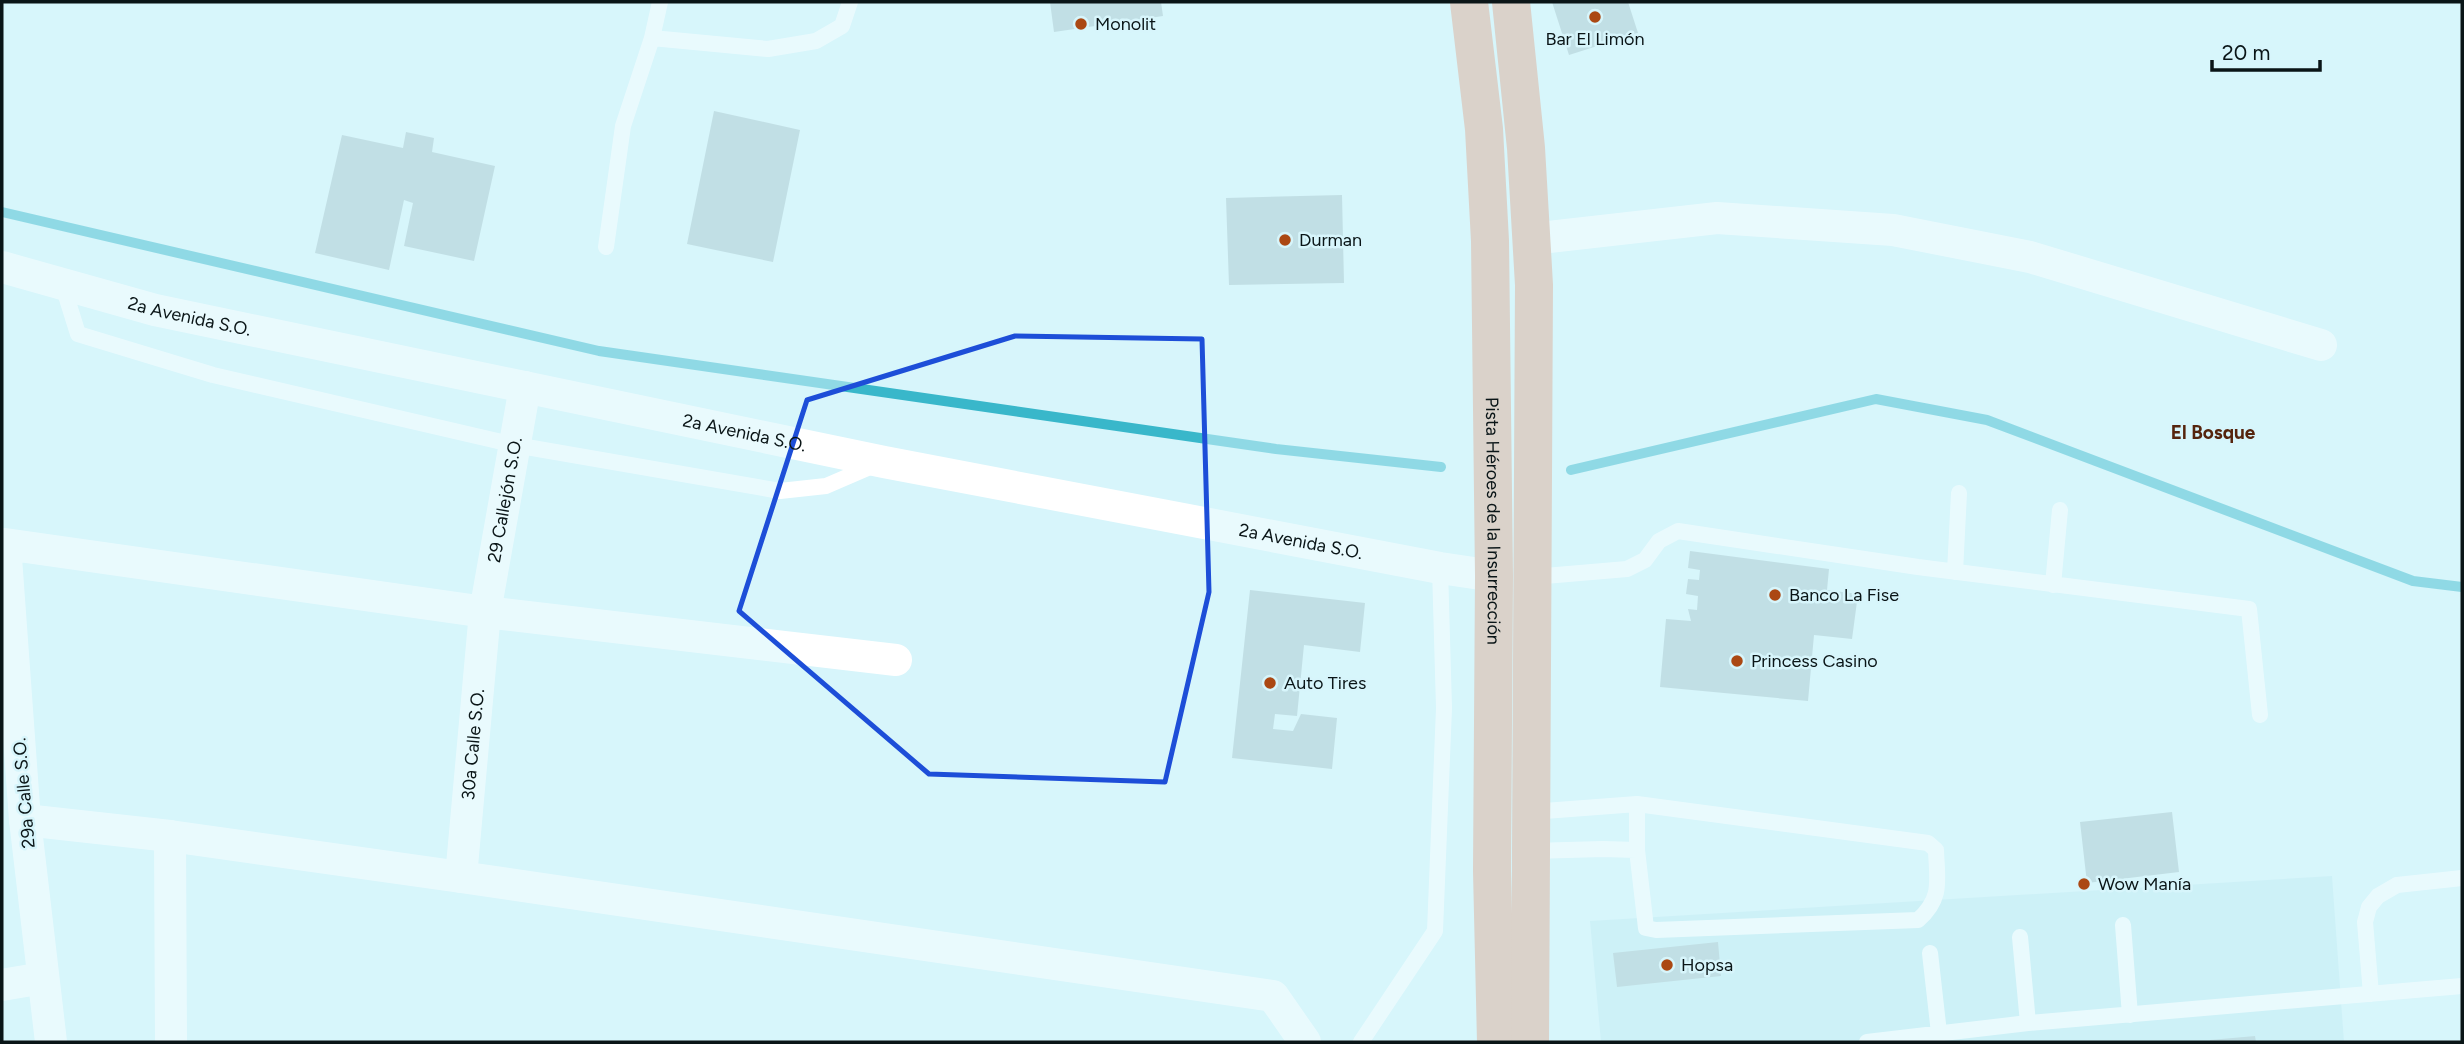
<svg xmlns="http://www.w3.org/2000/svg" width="2464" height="1044" viewBox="0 0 2464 1044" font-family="Figtree,sans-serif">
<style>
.built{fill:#c2ebf2}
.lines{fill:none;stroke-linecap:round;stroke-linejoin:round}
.stream{stroke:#39b7ca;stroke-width:10}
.building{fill:#a7c4c9}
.lane{stroke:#fff;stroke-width:16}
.street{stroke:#fff;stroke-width:32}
.primary{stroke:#dea68e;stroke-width:38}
.marked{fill:none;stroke:#1d4ed8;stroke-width:5;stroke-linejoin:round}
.poi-dot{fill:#ab4813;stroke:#d7f5fb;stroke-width:2.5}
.labels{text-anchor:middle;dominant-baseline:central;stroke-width:5;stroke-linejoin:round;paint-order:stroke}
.poi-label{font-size:18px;fill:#0a1517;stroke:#d7f5fb;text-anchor:start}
.street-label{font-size:18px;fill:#0a1517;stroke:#d7f5fb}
.neighbourhood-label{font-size:19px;font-weight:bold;fill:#55240d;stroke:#d7f5fb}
</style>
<rect width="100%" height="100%" fill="#d7f5fb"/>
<path class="built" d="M2332,876l12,166h-743l-11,-121z"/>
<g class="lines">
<path class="stream" d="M2,212l597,139 677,98 165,18
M1571,470l305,-71 111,21 426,161 49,6"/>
</g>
<path class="building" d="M1050,2h111l2,14 -109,16z
M1552,2h76l10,31 -69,22z
M714,111l86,19 -27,132 -86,-18z
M406,132l28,6 -2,14 63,14 -21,95 -70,-15 9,-43 -9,-3 -15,70 -74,-17 27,-118 61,13z
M1342,195l2,88 -115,2 -3,-87z
M1690,551l139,18 -2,21 31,4 -6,45 -38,-4 -6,66 -148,-14 6,-68 25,2 -3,-12 9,1 1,-14 -12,-2 2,-15 11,1 1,-10 -12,-2z
M1250,590l115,13 -5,49 -56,-7 -7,71 -22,-2 -2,15 20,2 8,-17 36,4 -5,51 -100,-11z
M2172,812l7,60 -92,11 -7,-61z
M1718,942l3,34 -104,11 -4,-34z
M2255,1036l1,6h-46v-2z"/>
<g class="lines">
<path class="lane" d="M652,38l116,11 48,-8 26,-15 8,-24
M606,247l17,-121 29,-88 8,-36
M63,286l15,48 135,41 302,70 265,46 46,-5 51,-22
M1955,572l4,-79
M1533,577l94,-8 18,-9 14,-19 19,-10 240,36 331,42 11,106
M2053,585l7,-75
M1637,804l291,39 8,7c1,30 7,48 -18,70l-262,10 -10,-2 -9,-78z
M1531,812l106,-8
M1531,851l72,-2 34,1
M2123,925l7,90
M2020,937l8,86
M1930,953l9,80
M2371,994l-6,-72 4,-15 9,-11 19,-11 65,-7
M1361,1042l74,-111 9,-223 -4,-140
M1867,1042l161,-19 434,-37"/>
<g class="street">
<path d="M1531,239l186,-21 176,12 137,27 291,88"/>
<path id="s1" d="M2,267l153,43 729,152 556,106 54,8"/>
<path d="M25,820l145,16 291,41 812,119 32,46"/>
<path d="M170,836l1,206"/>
<path id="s2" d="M461,877l24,-265 40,-225"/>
<path d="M2,985l41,-7"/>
<path d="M51,1042l-26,-222 -20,-276 480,68 411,48"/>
</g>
<g class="primary">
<path id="s3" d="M1469,2l15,127 6,112 4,335 -2,295 4,171"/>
<path d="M1511,2l15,146 8,137 -4,757"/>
</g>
</g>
<path d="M0 0H2464V1044H0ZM1015,336l187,3 7,253 -44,190 -236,-8 -190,-163 68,-211z" fill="#d7f5fb" fill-opacity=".55" fill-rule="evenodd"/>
<path class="marked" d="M1015,336l187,3 7,253 -44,190 -236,-8 -190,-163 68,-211z"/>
<g class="poi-dot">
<circle cx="1595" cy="17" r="7"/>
<circle cx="1081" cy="24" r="7"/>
<circle cx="1285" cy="240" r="7"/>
<circle cx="1775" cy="595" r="7"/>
<circle cx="1737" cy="661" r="7"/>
<circle cx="1270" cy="683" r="7"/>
<circle cx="2084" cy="884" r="7"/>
<circle cx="1667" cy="965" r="7"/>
</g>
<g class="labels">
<g class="poi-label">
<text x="1095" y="24">Monolit</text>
<text x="1595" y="39" text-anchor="middle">Bar El Limón</text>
<text x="1299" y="240">Durman</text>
<text x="1789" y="595">Banco La Fise</text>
<text x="1751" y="661">Princess Casino</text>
<text x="1284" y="683">Auto Tires</text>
<text x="2098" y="884">Wow Manía</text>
<text x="1681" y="965">Hopsa</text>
</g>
<g class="street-label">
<text stroke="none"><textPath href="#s1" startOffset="194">2a Avenida S.O.</textPath></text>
<text stroke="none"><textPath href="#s1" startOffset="761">2a Avenida S.O.</textPath></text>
<text stroke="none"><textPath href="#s2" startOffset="380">29 Callejón S.O.</textPath></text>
<text stroke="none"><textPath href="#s3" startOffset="520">Pista Héroes de la Insurrección</textPath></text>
<text stroke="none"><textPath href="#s1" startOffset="1328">2a Avenida S.O.</textPath></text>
<text stroke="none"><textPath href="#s2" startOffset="133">30a Calle S.O.</textPath></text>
<text transform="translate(24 793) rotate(-95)">29a Calle S.O.</text>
</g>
<g class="neighbourhood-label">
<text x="2213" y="432">El Bosque</text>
</g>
</g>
<rect width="2464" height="1044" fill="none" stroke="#0a1517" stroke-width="7"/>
<path d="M2212 60v10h108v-10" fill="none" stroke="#0a1517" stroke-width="3.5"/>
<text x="2222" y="60" font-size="21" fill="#0a1517" stroke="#d7f5fb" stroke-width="5" paint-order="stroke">20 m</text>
</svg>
